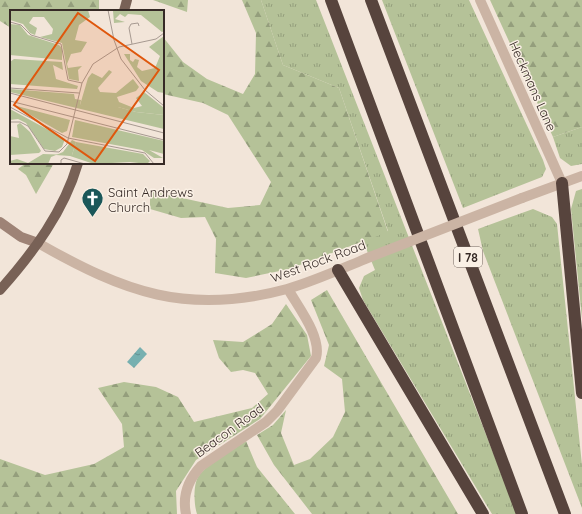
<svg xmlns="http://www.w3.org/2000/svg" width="582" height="514" viewBox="0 0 582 514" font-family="Quicksand,sans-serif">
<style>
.grass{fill:url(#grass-tufts)}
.forest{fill:url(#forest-firs)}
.water{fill:url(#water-ripples)}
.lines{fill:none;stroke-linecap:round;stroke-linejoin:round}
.street{stroke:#cbb4a4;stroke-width:10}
.secondary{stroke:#9e8376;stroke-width:10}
.primary{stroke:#786156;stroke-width:10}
.highway{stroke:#57443d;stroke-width:12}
.street-bridge{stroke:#cbb4a4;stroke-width:10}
.labels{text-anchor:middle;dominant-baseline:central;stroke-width:3;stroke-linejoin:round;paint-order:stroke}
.shield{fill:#faf0e5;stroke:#71655f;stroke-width:1}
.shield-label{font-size:12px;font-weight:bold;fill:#362a26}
.street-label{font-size:13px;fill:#362a26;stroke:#faf0e5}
.poi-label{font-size:13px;fill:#362a26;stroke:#faf0e5;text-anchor:start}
.inset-road{fill:none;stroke:#a79a91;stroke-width:1}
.view{fill:#df570d;fill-opacity:0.15;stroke:#df570d;stroke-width:2}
.inset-edge{fill:none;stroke:#362a26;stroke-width:2}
</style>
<defs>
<pattern id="grass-tufts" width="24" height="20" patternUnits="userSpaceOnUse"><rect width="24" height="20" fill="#b5c298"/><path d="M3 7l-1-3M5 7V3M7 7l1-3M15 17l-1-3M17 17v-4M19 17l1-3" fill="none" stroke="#949e7c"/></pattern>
<pattern id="forest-firs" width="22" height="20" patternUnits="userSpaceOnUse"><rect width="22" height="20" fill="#b5c298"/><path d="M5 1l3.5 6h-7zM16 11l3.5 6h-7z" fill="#949e7c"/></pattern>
<pattern id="water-ripples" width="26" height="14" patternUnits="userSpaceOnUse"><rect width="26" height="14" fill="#77b0b0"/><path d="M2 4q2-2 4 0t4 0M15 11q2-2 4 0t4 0" fill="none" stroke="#628f8f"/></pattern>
</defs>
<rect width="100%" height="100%" fill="#f2e5d9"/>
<path class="grass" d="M261,0h55l201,514h-25l-129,-214 -4,-12 5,-12 11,-6 -12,-29 25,-10 -49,-143 -56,-23z
M382,0h87l74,160 3,9 -4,8 -79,31z
M582,127v37l-11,2 -11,-8 -7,-21z
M582,189v130l-11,-110 5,-18z
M533,209l19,8 5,7 25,241v43l-99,-257 -5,-22z"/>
<path class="forest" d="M0,0h99v11h-88v17l-11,-7z
M153,0h35l-1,12z
M242,0h19l22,65 56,23 49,144 -99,37 -43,9 -31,-5 1,-34 -11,-22 -24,1 -31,-9v-18l78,17 32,-3 11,-23 -43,-67 -25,-12 -40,-9v-57l20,25 24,17 36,15 12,-20 1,-41z
M490,0h92v127l-29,10z
M26,163h28l-18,31 -10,-19 -8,-6z
M327,290l131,224h-146l-38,-49 -17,-30 16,-10 13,-15 -5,23 13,32 16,-6 23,-22 12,-25 -3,-33 -18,-13 5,-21 -18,-45z
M286,304l21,31 4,21 -51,63 -64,41 -20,31 1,23h-177v-55l45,16 49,-11 30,-17 -2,-23 -24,-36 26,-6 32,5 22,10 16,25 58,-14 16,-14 -13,-21 -12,-3 -12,2 -12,-14 -6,-18 30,2 29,-18z
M246,441l11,26 38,47h-98c-3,-9 -4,-28 1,-37 9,-14 35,-27 48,-36z"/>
<path class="water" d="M140,347l7,7 -13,14 -7,-6z"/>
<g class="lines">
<path class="street" d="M480,0l82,183
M522,198l60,-22
M38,243c86,49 149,73 249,46 28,-8 56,-21 83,-32
M186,514c-4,-19 2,-34 15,-48l65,-44 11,-11 39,-53c6,-21 -18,-51 -28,-69"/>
<path class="secondary" d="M0,222l21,15 17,6"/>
<path class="primary" d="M124,11l3,-11
M0,290c33,-37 64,-79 78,-127"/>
<path class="highway" d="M331,0l191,514
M371,0l194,514
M562,183l20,210
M338,270l145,244"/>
<path class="street-bridge" d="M370,257l152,-59"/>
</g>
<defs>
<symbol id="church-pin" viewBox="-11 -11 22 30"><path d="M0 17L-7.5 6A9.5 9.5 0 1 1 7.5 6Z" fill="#1a5759" stroke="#faf0e5"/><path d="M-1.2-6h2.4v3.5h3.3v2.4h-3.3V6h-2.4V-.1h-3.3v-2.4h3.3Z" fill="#fff"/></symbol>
</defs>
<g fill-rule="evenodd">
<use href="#church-pin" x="80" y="186" width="25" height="34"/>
</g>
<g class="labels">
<rect class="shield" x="454" y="247" width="28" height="20" rx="3"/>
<g class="shield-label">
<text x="468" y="257">I 78</text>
</g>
<g class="street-label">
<text transform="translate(533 86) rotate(66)">Heckmans Lane</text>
<text transform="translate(318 261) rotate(-20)">West Rock Road</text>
<text transform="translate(229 430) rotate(-36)">Beacon Road</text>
</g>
<g class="poi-label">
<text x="108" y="192">Saint Andrews<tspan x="108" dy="15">Church</tspan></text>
</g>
</g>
<g transform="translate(10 10)">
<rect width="154" height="154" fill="#f2e5d9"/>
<path d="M0,79l64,5 1,5 6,1 -1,5 38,2 18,5 28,3v14l-154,-37zM3,95l57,15 -3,11 -5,2zM0,99l55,30 -3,8 -7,4 -11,-2 -18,-26 -8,-4 -8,1zM65,110l89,21v13l-15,-4 14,8h-9l-12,-8 -70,-13zM62,130l4,2 -4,13h-16l7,-3z" fill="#b5c298"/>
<path d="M0,0h78l2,7 -11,8 -4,15 12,2 -6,10 -10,2 -4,10 1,4 14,-2 -4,4 1,11 -10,-2 -7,-36 -22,-6 12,-3 1,-5 -9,-12h-11l-4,6 8,5 -2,7 -5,-2 -7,-9 -13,-4zM110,0h44v21l-2,1 -21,-17 -13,-1 -3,3 -5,-3 -5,5 10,3 -11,1 -1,-12zM0,14l10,1 8,10 31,10 3,3v12l-52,-5zM154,26v57l-6,-1 -17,-11 -17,-27h6v6l3,2 2,-3 4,1 -2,7 5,4 13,-3 5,-12 -11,-9zM4,49l48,3 1,8 -10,-5 3,14 22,7 -1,3 -67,-5v-22zM99,60l3,2 -14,16 2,4 16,1 17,-14 6,8 -3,4 -19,6 2,5 15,6 8,-2 -6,-8 8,-6 20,16v7l-28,-3 -18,-5 -10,6 -28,-8 8,-27 4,-5 10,5zM10,113l10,9 11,19 -2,2 -29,2v-19l9,2 -2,-13zM66,132l67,12 7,7 -3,3 -17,-2 -36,2 -24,-8 -14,-1 -5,2 -3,7h-38v-3l7,-2 11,4 15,-9 29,1z" fill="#b5c298"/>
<path class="inset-road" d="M98,0l6,30 7,19 24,31 19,16M0,12l11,3 10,10 30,9 7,36 14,3M122,34l-3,-16 2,-4 7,-1 1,3M0,78l69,5M0,83l154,40M0,91l154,39M0,97l58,31M0,112h10l8,4 17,25 14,1 8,-8 15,-61 11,-19 26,-17 37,-8 8,-6M58,128l77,15 9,11M51,154v-4l3,-2 21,6"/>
<path class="view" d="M68,3l81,57 -64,91 -81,-56z"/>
<rect width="154" height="154" class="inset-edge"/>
</g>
</svg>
